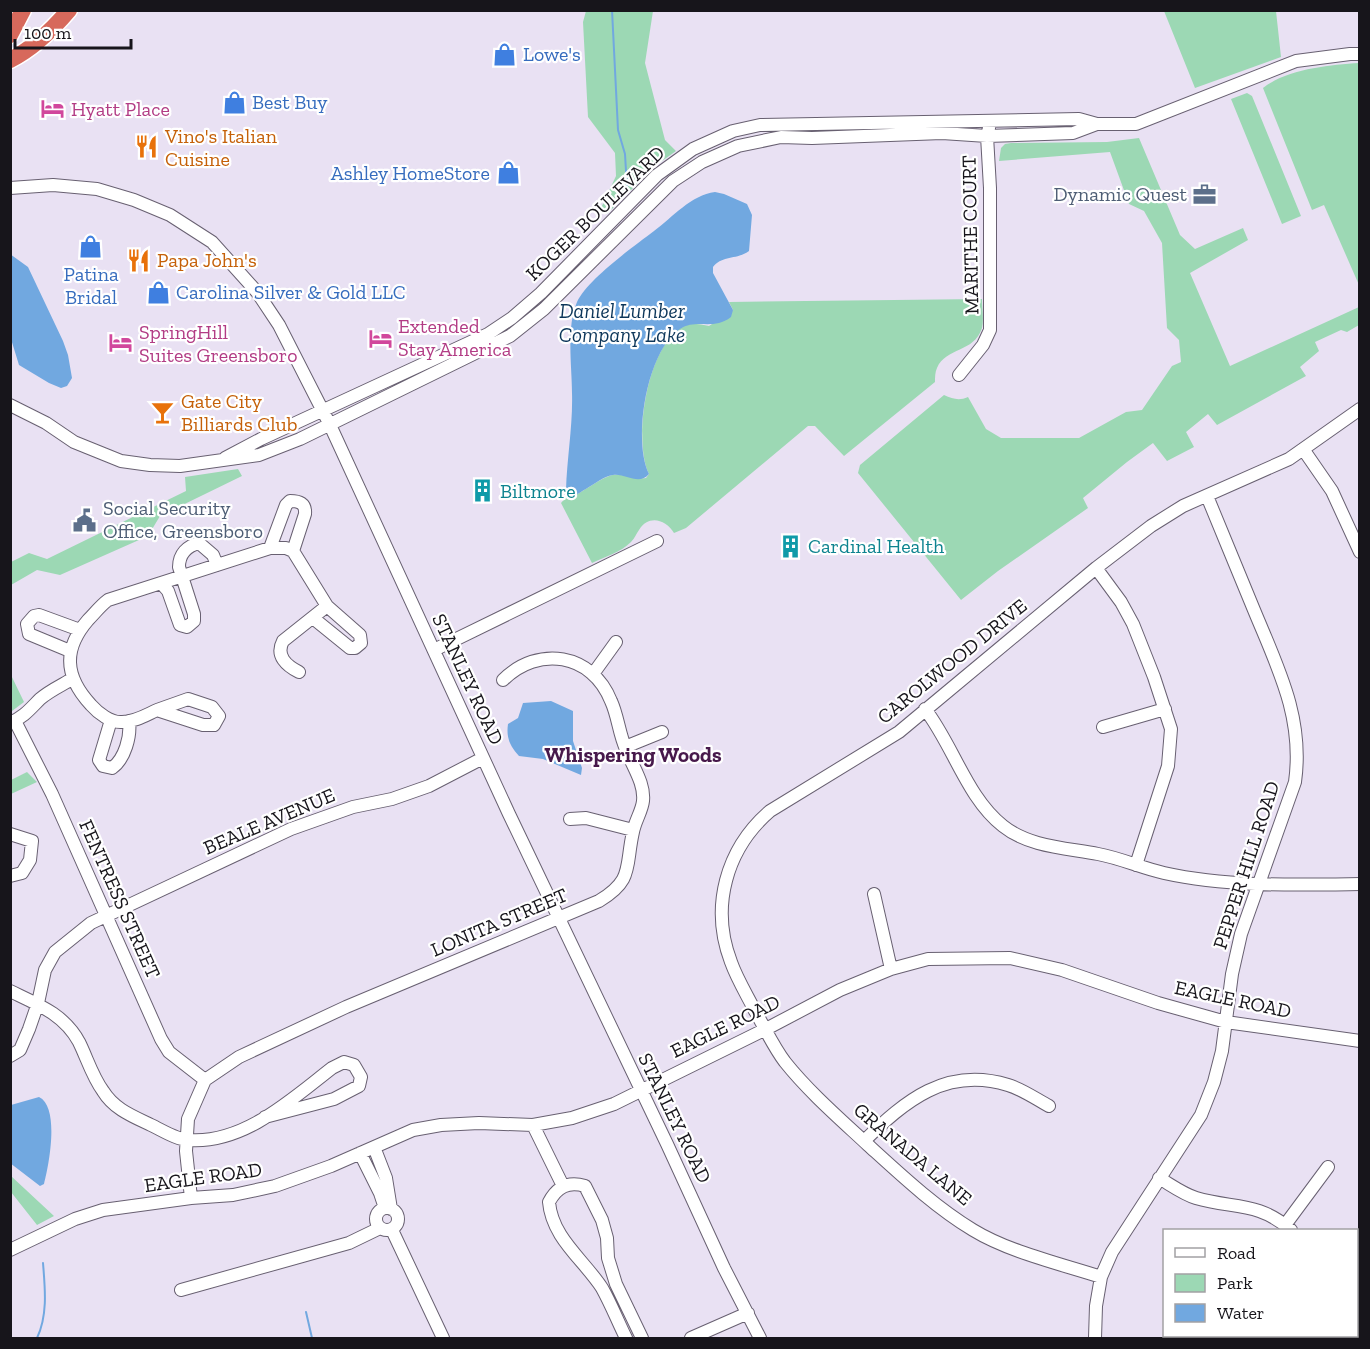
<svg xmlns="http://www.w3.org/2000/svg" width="1370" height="1349" viewBox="0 0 1370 1349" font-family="'Zilla Slab',serif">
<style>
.green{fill:#9cd8b4}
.water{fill:#71a8e0}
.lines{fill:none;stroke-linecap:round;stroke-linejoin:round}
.stream{stroke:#71a8e0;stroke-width:2}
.minor-casing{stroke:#686071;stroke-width:14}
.highway-casing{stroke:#fff;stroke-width:19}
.minor{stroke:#fff;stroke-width:12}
.highway{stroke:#d7695c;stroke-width:16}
.labels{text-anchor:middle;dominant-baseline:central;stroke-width:4.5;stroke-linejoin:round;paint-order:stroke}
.shop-label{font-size:20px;fill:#366cbe;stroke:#fff;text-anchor:start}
.hotel-label{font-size:20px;fill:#b23c85;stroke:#fff;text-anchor:start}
.food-label{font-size:20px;fill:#c56008;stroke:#fff;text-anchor:start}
.service-label{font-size:20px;fill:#4e5e75;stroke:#fff;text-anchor:end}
.street-label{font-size:20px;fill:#17151b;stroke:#fff}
.culture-label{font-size:20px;fill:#0d838f;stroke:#fff;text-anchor:start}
.water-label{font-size:21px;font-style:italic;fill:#0c365a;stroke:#fff}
.neighbourhood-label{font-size:21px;font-weight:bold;fill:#47194b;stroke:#fff}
</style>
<rect width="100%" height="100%" fill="#e9e1f3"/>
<path class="green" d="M586,11h67l-8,52 20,77 11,11 -21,15 -48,48 -6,-6 15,-32 -1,-23 -27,-36 -5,-95z
M1164,11h112l5,46 -86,31z
M1359,63h1l-1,222 -35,-80 -12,5 -49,-122c24,-19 66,-23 96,-25z
M1247,93l5,3 49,120 -19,8 -51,-125z
M1139,138l41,97 15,14 48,-21 5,12 -58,33 40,93 129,-59v18l-12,7 -6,-2 -26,12 4,9 -19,16 6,9 -89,49 -9,-11 -22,18 8,15 -27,14 -14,-18 -26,19 -44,36 5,10 -90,63 -37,29 -103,-127 2,-8 84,-70c9,4 15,6 24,2l18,32 15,9h78l47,-26 16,-2 30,-44 9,-4 -2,-22 -12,-12 -5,-85 -18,-32 -15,-7 -19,-52 -111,9 2,-13 4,-4 6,-1 96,-1z
M982,299c0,9 2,20 0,29 -8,25 -36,19 -45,40 -2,4 -2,9 -2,14l-91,74 -29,-30h-7l-122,102 -12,5c-8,-13 -25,-19 -35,-3 -3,4 -4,8 -8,12 -10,10 -26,15 -39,21l-31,-60 8,-9 5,2c10,-5 30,-20 39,-21 11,-2 21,5 33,3l3,-4c-17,-34 -1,-140 41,-150 5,-1 13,1 19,2l24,-16 -4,-8z
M238,469l4,7 -82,40 -12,20 -88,39 -23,-5 -26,15v-23l18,-9 18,6 139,-68 -1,-14z
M11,675l13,27 -12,9 -2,-4z
M27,772l10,10 -26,12v-14z
M10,1176h1l43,40 -17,9 -26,-33z"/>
<path class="water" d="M715,192l9,2 23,10 5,11 -3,36c-12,9 -27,4 -36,16v6l20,37 -2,7c-18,14 -34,1 -51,12 -33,21 -48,111 -31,145 -10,12 -24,-1 -36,1 -8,0 -29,16 -39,21l-5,-2 -3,-4c1,-32 7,-65 6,-97 0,-26 -6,-66 5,-91 11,-23 56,-55 77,-71 19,-14 37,-36 61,-39z
M10,254l18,13 35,74 5,14 4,23 -5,8 -6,2 -12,-5 -30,-18 -8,-26z
M551,701l22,10v30l9,27 -1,7 -38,-16 -24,-3c-9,-10 -13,-18 -11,-32l10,-6 5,-15z
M39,1097c21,10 10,68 5,87l-4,2 -30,-23 1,-58z"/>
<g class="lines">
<path class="stream" d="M612,10l6,120 7,24 2,34
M306,1312l6,26
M37,1338c11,-23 8,-50 6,-75"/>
<defs>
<path id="minor" d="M10,188l43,-3 44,4 37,11 36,15 42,27 45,50 22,33 51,100 179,389 158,330 57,124 36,70
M959,375l24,-30 7,-15v-142l-3,-52 2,-8
M10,405l36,18 28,19 47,19 29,4 30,1 79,-11 41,-16 210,-103 34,-27 129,-128 29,-19 36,-16 43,-9 31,1 130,-5 45,3 86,-3 24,-9
M1303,449l29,42 28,61
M225,458l36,-19 227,-105 24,-16 29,-25 116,-118 36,-26 40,-18 27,-6 319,-6 18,5h39l160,-63 54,-7h10
M270,548l16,-43 4,-4c9,0 16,2 15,13l-12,37
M1096,568l25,34 12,22 21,53 17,52 -3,37 -32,99
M161,583l7,8 12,34 7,2 7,-6v-7l-15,-47c0,-13 8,-21 20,-24l14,12 4,10
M434,650l223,-109
M70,651l-41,-17 -2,-10 7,-8 5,-1 41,15
M299,672c-12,-6 -24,-16 -16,-31l44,-35
M593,674l23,-32
M188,699l24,8 7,9 -5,9h-11l-46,-15z
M925,709c28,36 42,89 78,117 26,21 64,22 95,28 22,4 44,14 66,19 63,14 131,12 196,11
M157,710c-11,5 -22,12 -35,12 -11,1 -24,-9 -31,-17 -27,-29 -28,-56 -3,-85 7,-7 12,-14 20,-20l162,-52h16l7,3 34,55 33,29 1,8 -6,5h-5l-37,-30
M111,720l-12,40 4,6 9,2c13,-9 19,-32 17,-47
M15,721l37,73 109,245 8,13 36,28
M10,723c14,-6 20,-14 30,-24 9,-8 22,-14 32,-20
M1103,727l62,-18
M625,747l37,-15
M570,819l16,-1 47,12
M10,834l22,7 -2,19 -8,13 -12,3
M874,894l17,75
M10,991c27,13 54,23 69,51 8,16 13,34 24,49 11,18 29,25 48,34 11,5 26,15 38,15 55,4 103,-41 143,-72l12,-6 10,3 7,12 -2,9 -25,13 -69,18
M10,1056l10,-6 9,-21 9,-26 7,-33 10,-18 36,-29 200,-94 62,-22 39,-8 37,-13 54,-28
M533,1125l30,61
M864,1141c41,-40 82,-75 144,-56 14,4 28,14 41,21
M374,1147l12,31 5,31
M360,1153l20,40 5,15
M1159,1178c12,7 24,16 37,20 37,11 62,3 95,32
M191,1198l-5,-47 2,-32 17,-39 34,-23 107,-50 253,-106c35,-21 26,-34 34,-69 2,-11 9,-21 10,-31 2,-18 -11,-35 -17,-52 -7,-15 -8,-33 -15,-48 -19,-48 -73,-56 -108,-21
M376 1219a11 11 0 1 1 22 0a11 11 0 1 1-22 0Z
M1285,1225l43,-58
M392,1230l51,108
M10,1250l65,-31 28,-9 88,-12 42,-3 42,-9 56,-20 82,-36 28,-5 38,-2 54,2 39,-7 42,-14 152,-75 74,-39 51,-21 37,-10 82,-1 52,12 96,33 68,19 134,19
M1101,1277c-40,-13 -92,-25 -128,-47 -38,-23 -72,-55 -105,-85 -29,-27 -59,-53 -83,-83 -12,-16 -20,-34 -30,-51 -8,-16 -18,-32 -24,-49 -21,-55 -5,-113 39,-151l129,-79 197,-164 55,-42 32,-20 106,-47 71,-50
M1356,1277l4,2
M181,1290l168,-47 31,-15
M626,1338c-8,-16 -15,-34 -24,-50 -18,-28 -50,-50 -53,-86 8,-15 19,-21 36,-16l17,34 5,18 1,20 8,26 26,54
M691,1338l57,-25
M1095,1338l1,-32 5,-29 11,-25 89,-137 13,-33 8,-31 10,-77 9,-40 54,-152c9,-64 -17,-114 -41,-172 -16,-38 -31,-76 -47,-114"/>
<path id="highway" d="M10,35l13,-25
M10,60c24,-12 42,-30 59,-50"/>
</defs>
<use href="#minor" class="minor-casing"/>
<use href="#highway" class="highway-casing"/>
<use href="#minor" class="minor"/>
<use href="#highway" class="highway"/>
</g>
<defs>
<symbol id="shop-bare" viewBox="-9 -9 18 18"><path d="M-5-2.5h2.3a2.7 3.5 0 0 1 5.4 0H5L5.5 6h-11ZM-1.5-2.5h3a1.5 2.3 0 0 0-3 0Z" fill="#3f7fe0" stroke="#fff" stroke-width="2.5" paint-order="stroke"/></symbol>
<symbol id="hotel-bare" viewBox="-9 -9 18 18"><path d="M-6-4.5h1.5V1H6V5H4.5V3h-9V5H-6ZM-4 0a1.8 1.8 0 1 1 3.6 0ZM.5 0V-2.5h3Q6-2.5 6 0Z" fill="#d1479c" stroke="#fff" stroke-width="2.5" paint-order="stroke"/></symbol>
<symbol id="restaurant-bare" viewBox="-9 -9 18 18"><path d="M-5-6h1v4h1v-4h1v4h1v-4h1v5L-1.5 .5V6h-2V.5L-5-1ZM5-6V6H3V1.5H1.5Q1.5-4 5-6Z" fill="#e8710a" stroke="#fff" stroke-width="2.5" paint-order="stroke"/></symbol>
<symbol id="office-bare" viewBox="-9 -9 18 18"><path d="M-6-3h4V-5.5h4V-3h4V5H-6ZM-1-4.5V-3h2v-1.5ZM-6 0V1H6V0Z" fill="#5c6f8a" stroke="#fff" stroke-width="2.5" paint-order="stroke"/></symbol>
<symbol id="bar-bare" viewBox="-9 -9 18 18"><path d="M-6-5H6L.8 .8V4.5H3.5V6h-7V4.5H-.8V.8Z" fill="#e8710a" stroke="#fff" stroke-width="2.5" paint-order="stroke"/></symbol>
<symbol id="building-bare" viewBox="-9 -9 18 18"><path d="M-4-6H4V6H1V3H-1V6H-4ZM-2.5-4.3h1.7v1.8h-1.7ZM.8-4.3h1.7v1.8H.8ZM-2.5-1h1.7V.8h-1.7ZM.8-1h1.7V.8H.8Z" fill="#0f9aa8" stroke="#fff" stroke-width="2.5" paint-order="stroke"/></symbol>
<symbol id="civic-bare" viewBox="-9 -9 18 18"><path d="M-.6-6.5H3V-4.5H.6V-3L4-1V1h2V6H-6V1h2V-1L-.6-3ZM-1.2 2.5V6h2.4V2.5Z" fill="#5c6f8a" stroke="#fff" stroke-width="2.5" paint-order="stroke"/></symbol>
</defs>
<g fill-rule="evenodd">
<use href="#shop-bare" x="488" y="38" width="33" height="33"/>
<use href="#shop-bare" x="218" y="86" width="33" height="33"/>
<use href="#hotel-bare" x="36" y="92" width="33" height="33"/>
<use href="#restaurant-bare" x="130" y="130" width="33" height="33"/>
<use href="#shop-bare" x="492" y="156" width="33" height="33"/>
<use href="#office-bare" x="1188" y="178" width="33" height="33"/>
<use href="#shop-bare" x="74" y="230" width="33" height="33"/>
<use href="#restaurant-bare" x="122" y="244" width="33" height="33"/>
<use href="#shop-bare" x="142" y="276" width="33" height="33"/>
<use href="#hotel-bare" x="364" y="322" width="33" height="33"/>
<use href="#hotel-bare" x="104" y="326" width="33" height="33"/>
<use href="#bar-bare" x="146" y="396" width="33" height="33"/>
<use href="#building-bare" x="466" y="474" width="33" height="33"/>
<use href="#civic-bare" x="68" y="504" width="33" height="33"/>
<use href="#building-bare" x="774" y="530" width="33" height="33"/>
</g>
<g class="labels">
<g class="shop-label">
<text x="523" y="54">Lowe's</text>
<text x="252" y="102">Best Buy</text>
<text x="490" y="173" text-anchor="end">Ashley HomeStore</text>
<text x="91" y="274" text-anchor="middle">Patina<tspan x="91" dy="23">Bridal</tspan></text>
<text x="176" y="292">Carolina Silver &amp; Gold LLC</text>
</g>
<g class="hotel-label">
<text x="71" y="109">Hyatt Place</text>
<text x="398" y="326">Extended<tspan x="398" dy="23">Stay America</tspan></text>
<text x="139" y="332">SpringHill<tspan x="139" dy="23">Suites Greensboro</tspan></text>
</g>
<g class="food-label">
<text x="165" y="136">Vino's Italian<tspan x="165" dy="23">Cuisine</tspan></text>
<text x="157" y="260">Papa John's</text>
<text x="181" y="401">Gate City<tspan x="181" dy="23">Billiards Club</tspan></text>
</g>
<g class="service-label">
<text x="1187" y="194">Dynamic Quest</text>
<text x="103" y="508" text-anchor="start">Social Security<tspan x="103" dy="23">Office, Greensboro</tspan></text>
</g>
<g class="street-label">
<text transform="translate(595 213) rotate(-44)">KOGER BOULEVARD</text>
<text transform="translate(970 235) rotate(-91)">MARITHE COURT</text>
<text transform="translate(952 661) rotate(-39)">CAROLWOOD DRIVE</text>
<text transform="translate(468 679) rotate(65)">STANLEY ROAD</text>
<text transform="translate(269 821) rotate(-23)">BEALE AVENUE</text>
<text transform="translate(1246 865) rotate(-72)">PEPPER HILL ROAD</text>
<text transform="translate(120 899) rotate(66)">FENTRESS STREET</text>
<text transform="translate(499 922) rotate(-23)">LONITA STREET</text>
<text transform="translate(1233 999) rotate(12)">EAGLE ROAD</text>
<text transform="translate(725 1026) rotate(-26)">EAGLE ROAD</text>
<text transform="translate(675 1118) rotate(64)">STANLEY ROAD</text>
<text transform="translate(913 1154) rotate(40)">GRANADA LANE</text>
<text transform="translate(203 1177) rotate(-8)">EAGLE ROAD</text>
</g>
<g class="culture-label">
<text x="500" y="491">Biltmore</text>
<text x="808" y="546">Cardinal Health</text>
</g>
<g class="water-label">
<text x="622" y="310">Daniel Lumber<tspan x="622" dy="24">Company Lake</tspan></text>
</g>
<g class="neighbourhood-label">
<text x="633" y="754">Whispering Woods</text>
</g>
</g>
<rect width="1370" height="1349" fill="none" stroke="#17151b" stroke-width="24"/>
<rect x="1163" y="1229" width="195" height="108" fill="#ffffff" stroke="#a2a1a4" stroke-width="1.5"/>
<rect x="1175" y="1248" width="30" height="9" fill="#ffffff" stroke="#a2a1a4" stroke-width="1.5"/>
<text x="1217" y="1259" font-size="18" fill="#17151b">Road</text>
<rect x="1175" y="1274" width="30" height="18" fill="#9cd8b4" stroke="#a2a1a4" stroke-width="1.5"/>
<text x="1217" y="1289" font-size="18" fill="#17151b">Park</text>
<rect x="1175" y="1304" width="30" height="18" fill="#71a8e0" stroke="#a2a1a4" stroke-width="1.5"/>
<text x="1217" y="1319" font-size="18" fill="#17151b">Water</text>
<path d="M15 39v9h116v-9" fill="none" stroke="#17151b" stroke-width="3"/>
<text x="24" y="39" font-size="18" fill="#17151b" stroke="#ffffff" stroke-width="4.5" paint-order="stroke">100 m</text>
</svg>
